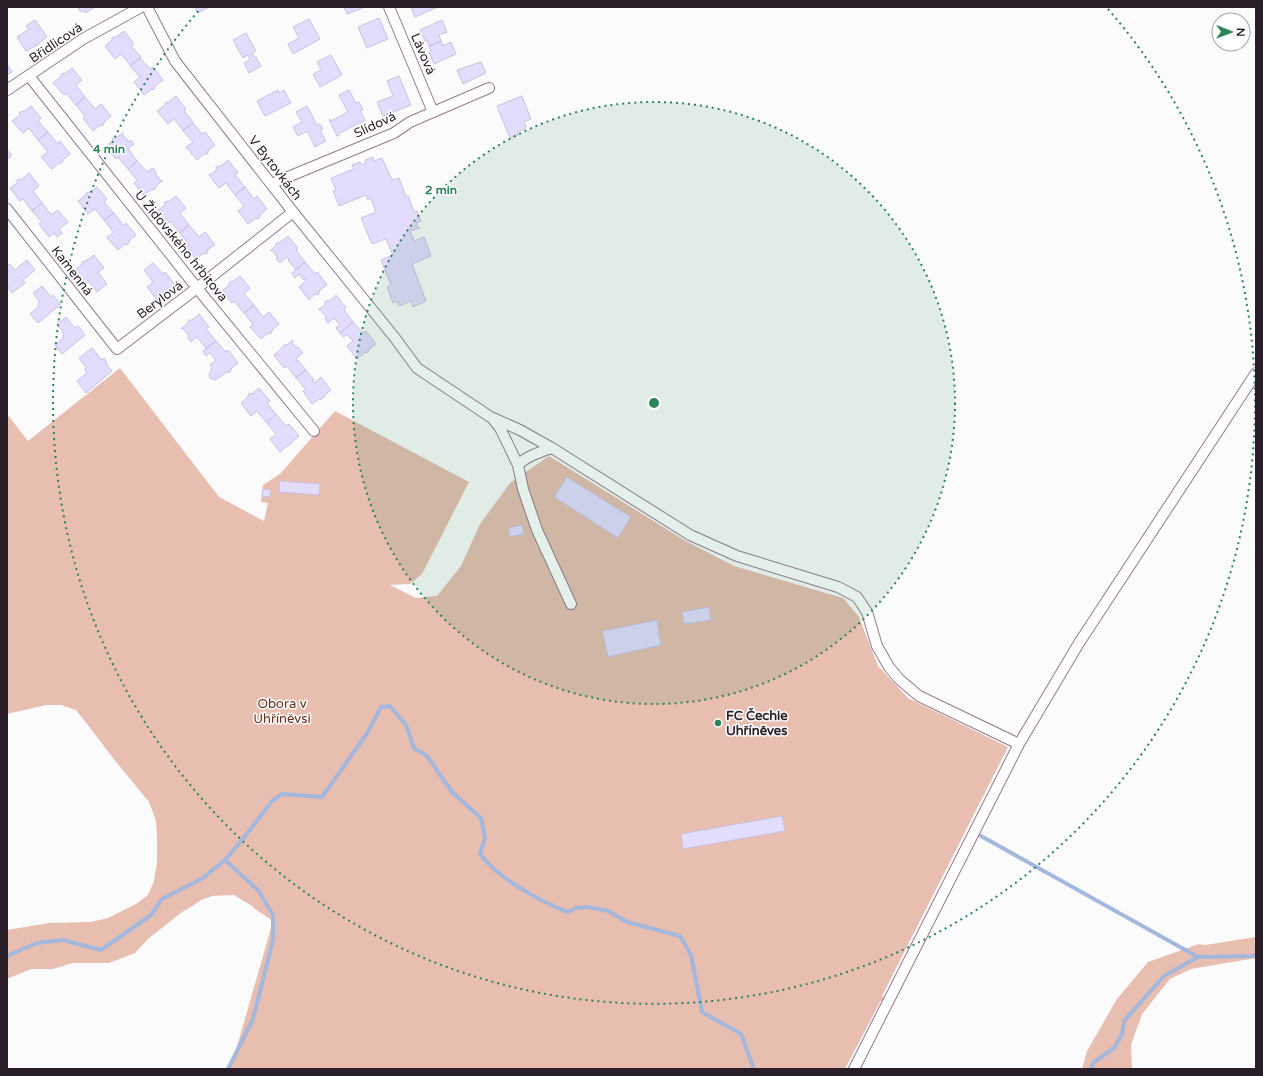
<svg xmlns="http://www.w3.org/2000/svg" width="1263" height="1076" viewBox="0 0 1263 1076" font-family="'Varela Round',sans-serif">
<style>
.green{fill:#e8beb0}
.lines{fill:none;stroke-linecap:round;stroke-linejoin:round}
.stream{stroke:#a4b8dd;stroke-width:4}
.building{fill:#e3dcfd;stroke:#c9c1e4}
.street-casing{stroke:#957991;stroke-width:12}
.street{stroke:#fff;stroke-width:10}
.ring{fill:none;stroke:#2c8459;stroke-width:2;stroke-dasharray:2 4}
.poi-dot{fill:#2c8459;stroke:#fff;stroke-width:1.5}
.labels{text-anchor:middle;dominant-baseline:central;stroke-width:3;stroke-linejoin:round;paint-order:stroke}
.street-label{font-size:13px;fill:#291d27;stroke:#fff}
.park-label{font-size:13px;fill:#672f1a;stroke:#fff}
.poi-label{font-size:13px;font-weight:bold;fill:#291d27;stroke:#fff;text-anchor:start}
.centre{fill:#2c8459;stroke:#fff;stroke-width:2}
.ring-label{font-size:12px;text-anchor:middle;font-weight:bold;fill:#2c8459;stroke:#fff;stroke-width:3;stroke-linejoin:round;paint-order:stroke}
</style>
<rect width="100%" height="100%" fill="#fbfbfb"/>
<path class="green" d="M120,368l99,129 45,24 4,-18 -7,-1 2,-17 17,-11 55,-63 134,71 -47,92 -12,10 -20,1 26,13 21,-2 24,-30 19,-42 30,-41 39,-27 135,84 50,26 109,32 16,19 19,49 30,32 100,49 -126,249 2,3 -4,3 -35,67h-617l4,-5 41,-143 -18,-12 -3,-3 -18,-11 -22,1 -11,4 -7,5 -12,7 -34,27 -13,14 -26,10h-37l-19,6h-22l-24,10v-49l42,-7 42,-1 17,-4 28,-14 12,-9 6,-14 3,-18v-25l-1,-17 -7,-19 -36,-44 -29,-38 -8,-10 -15,-5h-15l-39,9v-300l21,27z
M1256,937v21l-65,11 -21,10 -28,35 -11,31 1,24h-50l5,-18 30,-52 31,-37 51,-18 6,1z"/>
<g class="lines">
<path class="stream" d="M981,836l217,121
M225,860l33,30 15,25v25l-20,79 -25,50
M7,956l30,-13 26,-3 38,10 50,-35 11,-16 41,-21 22,-18 18,-21 29,-38 10,-7 40,3 46,-65 13,-25 9,-1 16,19 8,23 13,8 25,36 29,26 4,20 -5,16c19,25 58,46 87,58l9,-4 12,-1 20,4 19,11 53,14 11,19 11,57 39,22 13,35
M1091,1069l2,-6 21,-15 8,-14 2,-13 40,-45 34,-19 53,-1 5,-1"/>
</g>
<path class="building" d="M78,7h17l-10,6 -1,-2h-4z
M195,7h14l-11,6z
M344,7h21l-18,7z
M411,7h27l-23,10z
M379,18l9,21 -21,9 -9,-21z
M309,19l11,20 -27,15 -5,-10 11,-6 -6,-11z
M35,20l12,17 -8,6 -1,2 -3,1 -9,5 -9,-14 12,-8 -3,-3z
M442,20l5,12 -8,3 2,6 -12,5 -2,-6 -2,1 -5,-11z
M124,31l10,13 -3,2 10,11 -11,8 -9,-11 -6,5 -10,-13 7,-6v-2l2,-1h2z
M246,33l10,18 -4,2 2,4h2l5,9 -12,7 -5,-10 6,-3 -2,-5 -5,3 -10,-18z
M441,41l2,5 8,-4 5,12 -22,10 -5,-12 2,-1 -2,-5z
M331,55l11,20 -22,12 -7,-13 8,-4 -4,-8z
M140,58l10,11 3,-2 10,13 -8,6v2l-2,2 -1,-1 -8,6 -10,-13 6,-5 -10,-11z
M481,62l5,11 -23,11 -6,-14z
M7,64l5,8 -5,3z
M72,68l10,12 -6,5 9,12 -9,8 -10,-12 -2,2 -11,-12 8,-7v-1l2,-2 2,1z
M399,76l12,29 -28,11 -6,-14 16,-6 -6,-15z
M278,90l1,3 5,-3 7,13 -26,13 -8,-15z
M349,90l7,13 3,-1 4,8 -3,1 5,9 -27,14 1,2h-2l-8,-16 1,-1 1,2 17,-9 -9,-17z
M176,96l10,13 -2,2 9,11 -10,8 -9,-11 -6,5 -11,-13 8,-6v-2l2,-1h2z
M522,96l9,23 -7,3 2,6 -9,4 1,3 -8,3 -13,-32z
M85,97l10,12 6,-5 10,12 -7,6v2l-2,2 -2,-1 -7,6 -10,-13 2,-2 -9,-11z
M31,106l10,12 -3,3 10,11 -10,8 -9,-12 -6,5 -11,-12 8,-6 -1,-2 3,-2 1,1z
M307,106l10,19 3,-1 3,5 -3,1 6,11 -11,6 -8,-16 -9,5 -5,-9 9,-5 -6,-10z
M193,123l9,11 3,-2 10,13 -7,6v2l-2,1h-2l-7,6 -11,-13 7,-5 -10,-11z
M48,132l10,12 2,-3 10,13 -7,6v2l-2,2 -2,-1 -7,6 -11,-12 7,-5 -10,-12z
M124,132l-2,2 7,8 2,-2 3,4 -6,5 9,12 -9,8 -10,-12 -2,2 -11,-12 8,-6 -1,-2 2,-2 2,1z
M8,151l4,4 -5,5v-8z
M373,157l1,4 8,-3 10,22 7,-2 7,19 2,-1 6,16 3,-1 4,10 -5,2 2,4 2,1 -10,3 4,10 10,-4 7,19 -19,8 14,37 -13,6 -2,-6 -12,5 -2,-5 -4,2 -6,-16 4,-2 -10,-25 12,-5 -7,-16 -14,5 -11,-26 15,-6 -5,-14 -3,2 -2,-5 -27,11 -6,-15 3,-1 -5,-12 23,-9 -2,-4 8,-3 2,3 4,-2 -1,-3z
M228,160l10,13 -3,2 10,12 -10,8 -9,-12 -7,5 -10,-13 8,-5 -1,-3 3,-1h2z
M137,161l10,11 6,-4 3,4 -1,1 6,8 2,-1 -7,6v2l-2,2 -2,-1 -8,6 -10,-12 3,-3 -9,-11z
M29,173l10,13 -6,5 9,12 -10,8 -9,-12 -3,2 -10,-13 7,-5v-3l5,-1z
M97,187l10,12 -3,3 10,11 -10,7 -9,-11 -7,5 -10,-13 8,-6v-2l2,-1h2z
M245,187l9,12 3,-3 10,13 -7,6v2l-2,2 -2,-1 -8,6 -10,-13 6,-5 -9,-11z
M176,196l10,12 -6,5 9,12 -9,8 -10,-12 -3,3 -10,-13 8,-6 -1,-2 2,-2 2,1z
M42,203l9,12 7,-5 10,12 -9,7 3,4 -5,4 -3,-4 -5,4 -10,-13 3,-2 -10,-11z
M114,213l9,12 3,-2 10,12 -7,6v2l-2,2 -2,-1 -7,6 -11,-12 6,-6 -9,-12z
M189,225l10,12 6,-5 10,13 -8,5 1,2 -2,2 -2,-1 -8,6 -10,-12 3,-2 -9,-12z
M288,236l10,12 -2,2 9,12 -9,8 -8,-10 1,-1 -2,-2 -7,6 -4,-4 2,-1 -6,-8 -2,1 6,-6 1,-2 5,-2z
M94,255l10,13 -6,4 9,12 -10,8 -9,-11 -3,2 -10,-13 7,-6v-2l5,-2z
M27,260l8,10 -12,10 2,3 -13,10 -5,-7v-20l3,-2 5,6z
M305,262l10,12 2,-2 10,13 -7,5 -2,5 -3,-1 -6,6 -10,-13 7,-6 -1,-2 -1,1 -5,-6 -4,4 -3,-5z
M153,263l10,11 2,-2 10,13 -7,6v2l-2,2 -1,-1 -8,6 -10,-13 6,-5 -9,-12z
M240,276l10,12 -6,6 10,11 -10,8 -10,-12 -2,2 -10,-12 7,-6v-2l2,-2 1,1z
M42,286l9,11 2,-2 8,9 -23,19 -8,-9 8,-7 1,-6 -6,-8z
M336,295l10,13 -2,2 9,12 -13,11 -4,-5 4,-3 -6,-7 -6,5 -3,-4 1,-2 -6,-8 -2,1 7,-5v-3l2,-2 2,1z
M254,305l9,12 6,-5 10,12 -7,6v2l-2,2 -2,-1 -7,6 -11,-12 3,-3 -9,-11z
M199,314l10,13 -3,2 10,12 -10,7 -9,-11 -6,5 -3,-4 1,-2 -6,-8 -2,1 7,-6v-2l2,-1h2z
M66,317l9,11 3,-2 7,9 -23,19 -7,-9 8,-7v-6l-6,-8z
M353,322l10,11 3,-2 10,13 -7,5 -1,3 -4,1 -7,6 -10,-13 6,-5 -6,-7 -4,3 -3,-4z
M293,340l-1,2 4,6 2,-1 5,6 -7,6 1,2 1,-1 8,10 -10,8 -9,-12 -3,2 -10,-13 7,-6 3,-4h3z
M216,341l10,11 2,-2 10,13 -7,6v2l-2,2 -2,-1 -12,8 -5,-2 -1,-4 3,-6 -2,-3 6,-5 -6,-7 -4,3 -3,-5z
M92,348l10,12 2,-2 3,5 -1,1 6,7 -26,22 -9,-12 10,-8 -2,-3 1,-3 -7,-9z
M306,370l8,10 -2,1 2,2 7,-6 10,13 -6,5 -1,2 -2,2h-3l-7,5 -9,-13 2,-2 -9,-12z
M259,388l11,13 -3,2 9,11 -9,9 -10,-12 -6,5 -10,-13 7,-6v-2l2,-2 2,1z
M276,414l10,12 3,-2 10,12 -8,7v1l-4,2 -7,6 -10,-13 6,-5 -9,-11z
M567,477l64,40 -13,21 -64,-41z
M280,481l40,3 -1,11 -40,-3z
M263,489l8,1 -1,7 -8,-1z
M522,525l2,9 -14,3 -2,-9z
M709,607l2,13 -27,4 -2,-12z
M657,620l4,25 -53,12 -6,-26z
M782,816l3,15 -102,18 -2,-15z"/>
<g class="lines">
<defs>
<path id="street" d="M147,7l28,54 118,151 102,126 22,30 75,50 8,10 18,37 5,24 14,41 34,74
M389,7l44,105
M29,76l168,212 117,143
M7,90l76,-51 58,-32
M271,184l123,-51 16,-11 79,-34
M7,209l110,140 80,-61 96,-76
M493,418l27,12 32,18 138,87 47,21 101,31 19,10 10,15 10,34 12,21 10,12 20,17 100,48
M518,465c9,-9 22,-13 34,-17
M854,1069l165,-325 60,-101 177,-270"/>
</defs>
<use href="#street" class="street-casing"/>
<use href="#street" class="street"/>
</g>
<circle cx="654" cy="403" r="301" fill="#2c8459" fill-opacity=".12"/>
<g class="ring">
<circle cx="654" cy="403" r="301"/>
<path d="M1108 9A601 601 0 1 1 200 9"/>
</g>
<circle class="poi-dot" cx="718" cy="723" r="4"/>
<g class="labels">
<g class="street-label">
<text transform="translate(56 43) rotate(-34)">Břidlicová</text>
<text transform="translate(423 54) rotate(67)">Lávová</text>
<text transform="translate(375 125) rotate(-25)">Slídová</text>
<text transform="translate(275 168) rotate(52)">V Bytovkách</text>
<text transform="translate(181 246) rotate(51)">U Židovského hřbitova</text>
<text transform="translate(72 271) rotate(52)">Kamenná</text>
<text transform="translate(160 300) rotate(-37)">Berylová</text>
</g>
<g class="park-label">
<text x="282" y="704">Obora v<tspan x="282" dy="15">Uhříněvsi</tspan></text>
</g>
<g class="poi-label">
<text x="726" y="716">FC Čechie<tspan x="726" dy="15">Uhříněves</tspan></text>
</g>
</g>
<circle cx="654" cy="403" r="6" class="centre"/>
<g class="ring-label">
<text x="109" y="153">4 min</text>
<text x="441" y="194">2 min</text>
</g>
<rect width="1263" height="1076" fill="none" stroke="#291d27" stroke-width="16"/>
<g transform="translate(1231 32) rotate(91)"><circle r="19" fill="#ffffff" stroke="#a9a5a9"/>
<path d="M0-3L7 15L0 10L-7 15Z" fill="#2c8459"/>
<text y="-6" font-size="11" font-weight="bold" text-anchor="middle" fill="#291d27">N</text>
</g>
</svg>
